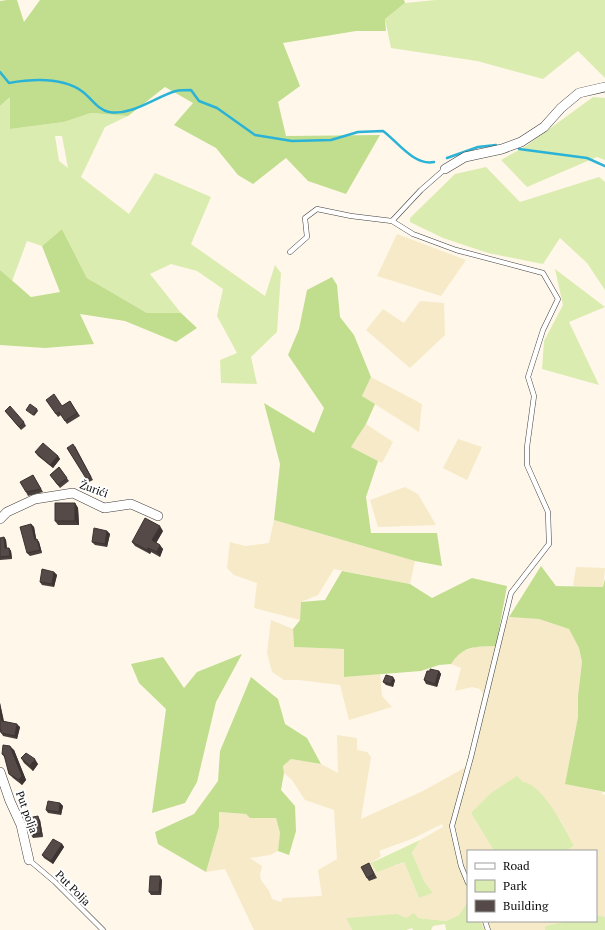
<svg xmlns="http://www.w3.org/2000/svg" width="605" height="930" viewBox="0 0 605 930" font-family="'PT Serif',serif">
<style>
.farmland{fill:#f7eac8;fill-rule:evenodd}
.green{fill:#dbecb0;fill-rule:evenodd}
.forest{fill:#c1de8f}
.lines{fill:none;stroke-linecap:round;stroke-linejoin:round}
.stream{stroke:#2bb3d7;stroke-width:2.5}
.lane-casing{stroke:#3e3e3e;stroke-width:5.5}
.street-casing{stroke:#3e3e3e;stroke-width:10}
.lane{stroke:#fff;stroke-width:4.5}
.street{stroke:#fff;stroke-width:9}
.wall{fill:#49403d}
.shaded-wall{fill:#3c3432}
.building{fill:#554a47;stroke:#3c3432}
.labels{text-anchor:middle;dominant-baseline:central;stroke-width:4;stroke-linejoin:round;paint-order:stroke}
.street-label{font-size:11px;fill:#0b0b0b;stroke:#fff}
</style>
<rect width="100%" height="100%" fill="#fff7e9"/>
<path class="farmland" d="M397,234l69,26 -25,36 -64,-20z
M420,301l24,2 1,32 -35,33 -44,-38 17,-21 21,14z
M371,377l51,27 -3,28 -57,-36z
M366,424l27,18 -11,21 -31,-16z
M458,439l24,8 -15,33 -24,-12z
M405,487l13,7 18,31 -58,2 -8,-27z
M274,520l141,41 -5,23 -76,-15 -16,26 -17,7 -1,18 -46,-12 3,-25 -23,-8 -7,-7 3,-26 15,4 24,-3z
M576,567l29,1 -2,19 -30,-1z
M509,617l30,2 30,10 10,19 3,14 -4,34v21l-13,67 38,8 -1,2 3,1v122l-9,-2v-64h-31l9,-5 -13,-25 -20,-28 -70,20 23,38h-26v50l-9,14 -13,6 -28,-3h-72l6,12h-98l-29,-61 -19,3 13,-45v-15l27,2 4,4h26l4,15 -2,18 -8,4 -20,3 12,8 -2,8 1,6 8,11 3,8 9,3 2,-4 39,-2 -4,-26 19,-11 -3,-49 -29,-10 -13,-20 -8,-7 -1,-7 8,-7 30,5 17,9 -1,-38 20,3v12l10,2 4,5 -10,62 62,-28 43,-24 17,-73 -3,-5 -8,-2 -17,4 6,-23 -10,-4 8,-11 16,-6 21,-1zM442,824l1,3 -23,13 -8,13 12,28 9,12 -14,5 -15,-36 -9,4 -24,-3 10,-7 -2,-5 35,-13z
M271,620l22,9 1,18 50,2v28l36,-3 2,22 10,11 -43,13 -9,-35 -41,-5h-15l-12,-8 -5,-19z
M480,921h88l-23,5v4h-61z"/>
<path class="green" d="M436,0h169v78l-27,-27 -35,28 -66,-18 -86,-13 -6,-29 20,-16z
M11,96l-1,33 54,-7 27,-9 37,3 -23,11 -24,50 48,37 26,-41 56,24 -20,47 74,52 10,-31 6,8 -4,59 -26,25 6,27 -36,-1 -1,-23 17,-7 -20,-37 6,-27 -26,-18 -26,-7 -21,10 31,39h-34l-60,-35 -25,-49 -20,17 -15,-5 -15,40 -12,-11v-164zM55,136h7l6,32 -9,-7z
M593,97l12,1v62l-8,-3 -70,30 -26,-27 25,-14z
M486,167l34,35 79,-25 6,5v108l-18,-27 -27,-25 -17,26 -55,-11 -45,-15 -33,-16v-4l45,-44z
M555,269l50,38 -36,15 30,63 -57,-16 2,-28 19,-36z
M517,776l6,6c19,1 43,48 51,64l-9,5h-71l-23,-38 20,-20z
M420,840l-8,13 12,28 9,12 -14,5 -15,-36 -27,10 -6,-9z
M468,901v20h12l4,9h-38l-1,-6 -12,2 -2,4h-18l-1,-2 -6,2h-54l-6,-12 51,-4 9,4 8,-5 4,5 28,3 13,-6z
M596,915l9,2v13h-60v-4l23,-5h28z"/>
<path class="forest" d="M7,0h10l7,22 16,-22h364l1,3 -20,16 1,12h-30l-73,12 17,43 -22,16 8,34 94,-1 -34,59 -38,-13 -22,-23 -33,26 -15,-9 -22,-27 -42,-23 19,-22 -28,-16 -37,29 -37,-3 -27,9 -54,7v-32l-10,9v-105z
M62,229l25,49 60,35h34l16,15 -21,14 -51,-21 -45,-7 14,30 -49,4 -45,-3v-75l31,27 29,-5 -18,-46z
M332,277l5,8 3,32 14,18 17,42 -9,19 13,8 -9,20 -15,23 27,14 -12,36 5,36h66l5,33 -27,-5 -141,-41 6,-56 -16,-61 50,30 10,-25 -36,-53 11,-26 8,-39z
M541,566l15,20 47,1 2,-8v213l-40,-8 13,-67v-21l4,-34 -3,-14 -10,-19 -30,-10 -30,-2z
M342,571l68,13 22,14 40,-20 35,8 -11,60c-21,1 -32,-1 -45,18l-12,1 -18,6 -77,6v-28l-50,-2 -1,-18 7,-9 1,-18 24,-2z
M242,654l-26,48 -19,80 -12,21 -33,10 14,-104 -27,-26 -8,-19 32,-7 21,31 13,-16z
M251,677l27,22 7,25 22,14 14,26 -30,-5 -8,7 1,7 -3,17 14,16 1,25 -7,24 -11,-4 2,-18 -4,-15h-26l-4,-4 -27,-2v15l-13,45 -48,-28 -3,-12 39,-18 24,-33 2,-30z"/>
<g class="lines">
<path class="stream" d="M0,72l9,11c23,-4 54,-6 74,9 8,6 15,18 26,20 23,4 46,-15 67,-21 4,-1 10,-1 15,-1l8,11 18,7 38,27 37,6 39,-1 27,-8 25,-1c15,11 31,35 51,31
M519,149l68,9 18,8
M447,158l31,-11 18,-2"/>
<defs>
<path id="lane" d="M392,221l29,-31 24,-21
M290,252l17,-15 -2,-19 12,-9 34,7 41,5 21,13 43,16 87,23 15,26 -15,31 -15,47 6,19 -7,51v18l21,47 1,32 -38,49 -40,164 -19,69 9,40 7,17
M29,860l26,22 48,48
M485,921l3,9"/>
<path id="street" d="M445,169l20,-12 37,-8 19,-7 23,-15 17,-19 18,-15 26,-6
M0,519l7,-7 28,-13 38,-6 31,15 27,-4 27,12
M0,772l10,29 11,24 8,35"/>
</defs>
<use href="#lane" class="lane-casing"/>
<use href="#street" class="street-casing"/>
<use href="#lane" class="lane"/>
<use href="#street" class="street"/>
</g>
<path class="wall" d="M46,400l16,6 8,-5 10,15 -13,8 -6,-9 -3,2z
M5,411l19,11 2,4 -5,4z
M75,446l18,34 -4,2 -22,-34z
M35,452l23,4 2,3 -7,9 -15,-12z
M59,467l10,14 -9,7 -10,-13z
M33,475l10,17 -15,4 -2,-4z
M75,503l3,5 1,17h-21l-3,-4z
M31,524l3,3 2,12 3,3 3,11 -12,3 -3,-3z
M107,531l3,3 -3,13 -12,-2 -3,-3z
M163,531l-7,12 7,6 -3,8 -9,-5 -1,2 -15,-8 -3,-4z
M4,537l2,3 1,8h2l2,3 1,8 -12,1v-22z
M54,572l3,3 -3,12 -12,-2 -2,-3z
M430,671h9l2,3 -4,13 -11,-3 -2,-4z
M395,680l-2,7 -7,-2 -3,-3z
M0,703l4,18 16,6 -3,12 -14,-3 -2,-4h-1z
M14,750l12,30 -4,5 -9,-7 -4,-4 -3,-15 -4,-5z
M21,758l17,6 -5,7 -9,-8z
M60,803l3,3 -2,9 -13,-2 -2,-3z
M40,820l3,17 -10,1 -2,-3z
M62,844l2,3 -11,17 -9,-6 -2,-3z
M371,867l6,11 -8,3 -2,-3z
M162,880l-1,15h-10l-2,-3z"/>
<path class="shaded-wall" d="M37,409l1,2 -4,5 -1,-1z
M58,456l2,3 -7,9 -3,-3z
M75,503l3,5 1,17 -4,-4z
M31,524l3,3 3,16 -2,-3z
M160,526l3,5 -8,14 -3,-5z
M107,531l3,3 -3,13 -2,-3z
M4,537l2,3 1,12 -2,-4z
M37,539l2,3 3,11 -2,-3z
M160,545l3,4 -3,8 -3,-5z
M9,548l2,3 1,8 -2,-3z
M148,548l3,4 -1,2 -3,-4z
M54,572l3,3 -3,12 -2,-3z
M439,671l2,3 -4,13 -2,-3z
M393,677l2,3 -2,7 -2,-3z
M0,703l4,21 -2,-3 -2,-10z
M17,724l3,3 -3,12 -2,-3z
M10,746l4,4 12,30 -4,5 -3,-5z
M35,759l3,5 -5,7 -3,-5z
M60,803l3,3 -2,9 -2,-3z
M38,816l2,4 3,17 -2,-4z
M62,844l2,3 -11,17 -2,-3z
M160,876l2,4 -1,15 -2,-3z"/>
<path class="building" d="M54,394l8,12 8,-5 7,12 -12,8 -6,-9 -3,2 -10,-14z
M30,404l7,5 -4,6 -7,-5z
M10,406l14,16 -5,5 -14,-16z
M43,443l15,13 -8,9 -15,-13z
M73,444l18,33 -4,3 -20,-32z
M59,467l8,11 -9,7 -8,-10z
M33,475l8,14 -15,3 -6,-10z
M55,503h20v18h-20z
M145,518l15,8 -8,14 8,5 -3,7 -9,-4 -1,2 -15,-8z
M31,524l4,16 2,-1 3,11 -13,3 -7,-26z
M94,528l13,3 -2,13 -13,-2z
M4,537l1,11h4l1,8 -10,1v-19z
M42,569l12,3 -2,12 -12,-2z
M430,669l9,2 -4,13 -11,-4 3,-9h3z
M386,675l7,2 -2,7 -8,-2z
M0,711l2,10 15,3 -2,12 -14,-3v-3l-1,-1z
M3,745l7,1 12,30 -3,4 -10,-6 -5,-19 -2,-1z
M26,753l9,6 -5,7 -9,-8z
M48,801l12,2 -1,9 -13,-2z
M38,816l3,17 -10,2 -3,-17z
M53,839l9,5 -11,17 -9,-6z
M369,863l5,11 -7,4 -6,-11z
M150,876h10l-1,16h-10z"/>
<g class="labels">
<g class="street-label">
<text transform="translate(94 489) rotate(20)">Žurići</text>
<text transform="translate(27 812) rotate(70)">Put polja</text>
<text transform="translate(73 888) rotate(45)">Put Polja</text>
</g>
</g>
<rect x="467" y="850" width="130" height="72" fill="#ffffff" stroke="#9d9d9d"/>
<rect x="475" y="863" width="20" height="6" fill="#ffffff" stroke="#9d9d9d"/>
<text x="503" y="870" font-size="12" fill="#0b0b0b">Road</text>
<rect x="475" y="880" width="20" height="12" fill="#dbecb0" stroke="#9d9d9d"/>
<text x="503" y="890" font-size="12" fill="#0b0b0b">Park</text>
<rect x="475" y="900" width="20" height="12" fill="#554a47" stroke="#9d9d9d"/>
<text x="503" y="910" font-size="12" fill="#0b0b0b">Building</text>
</svg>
